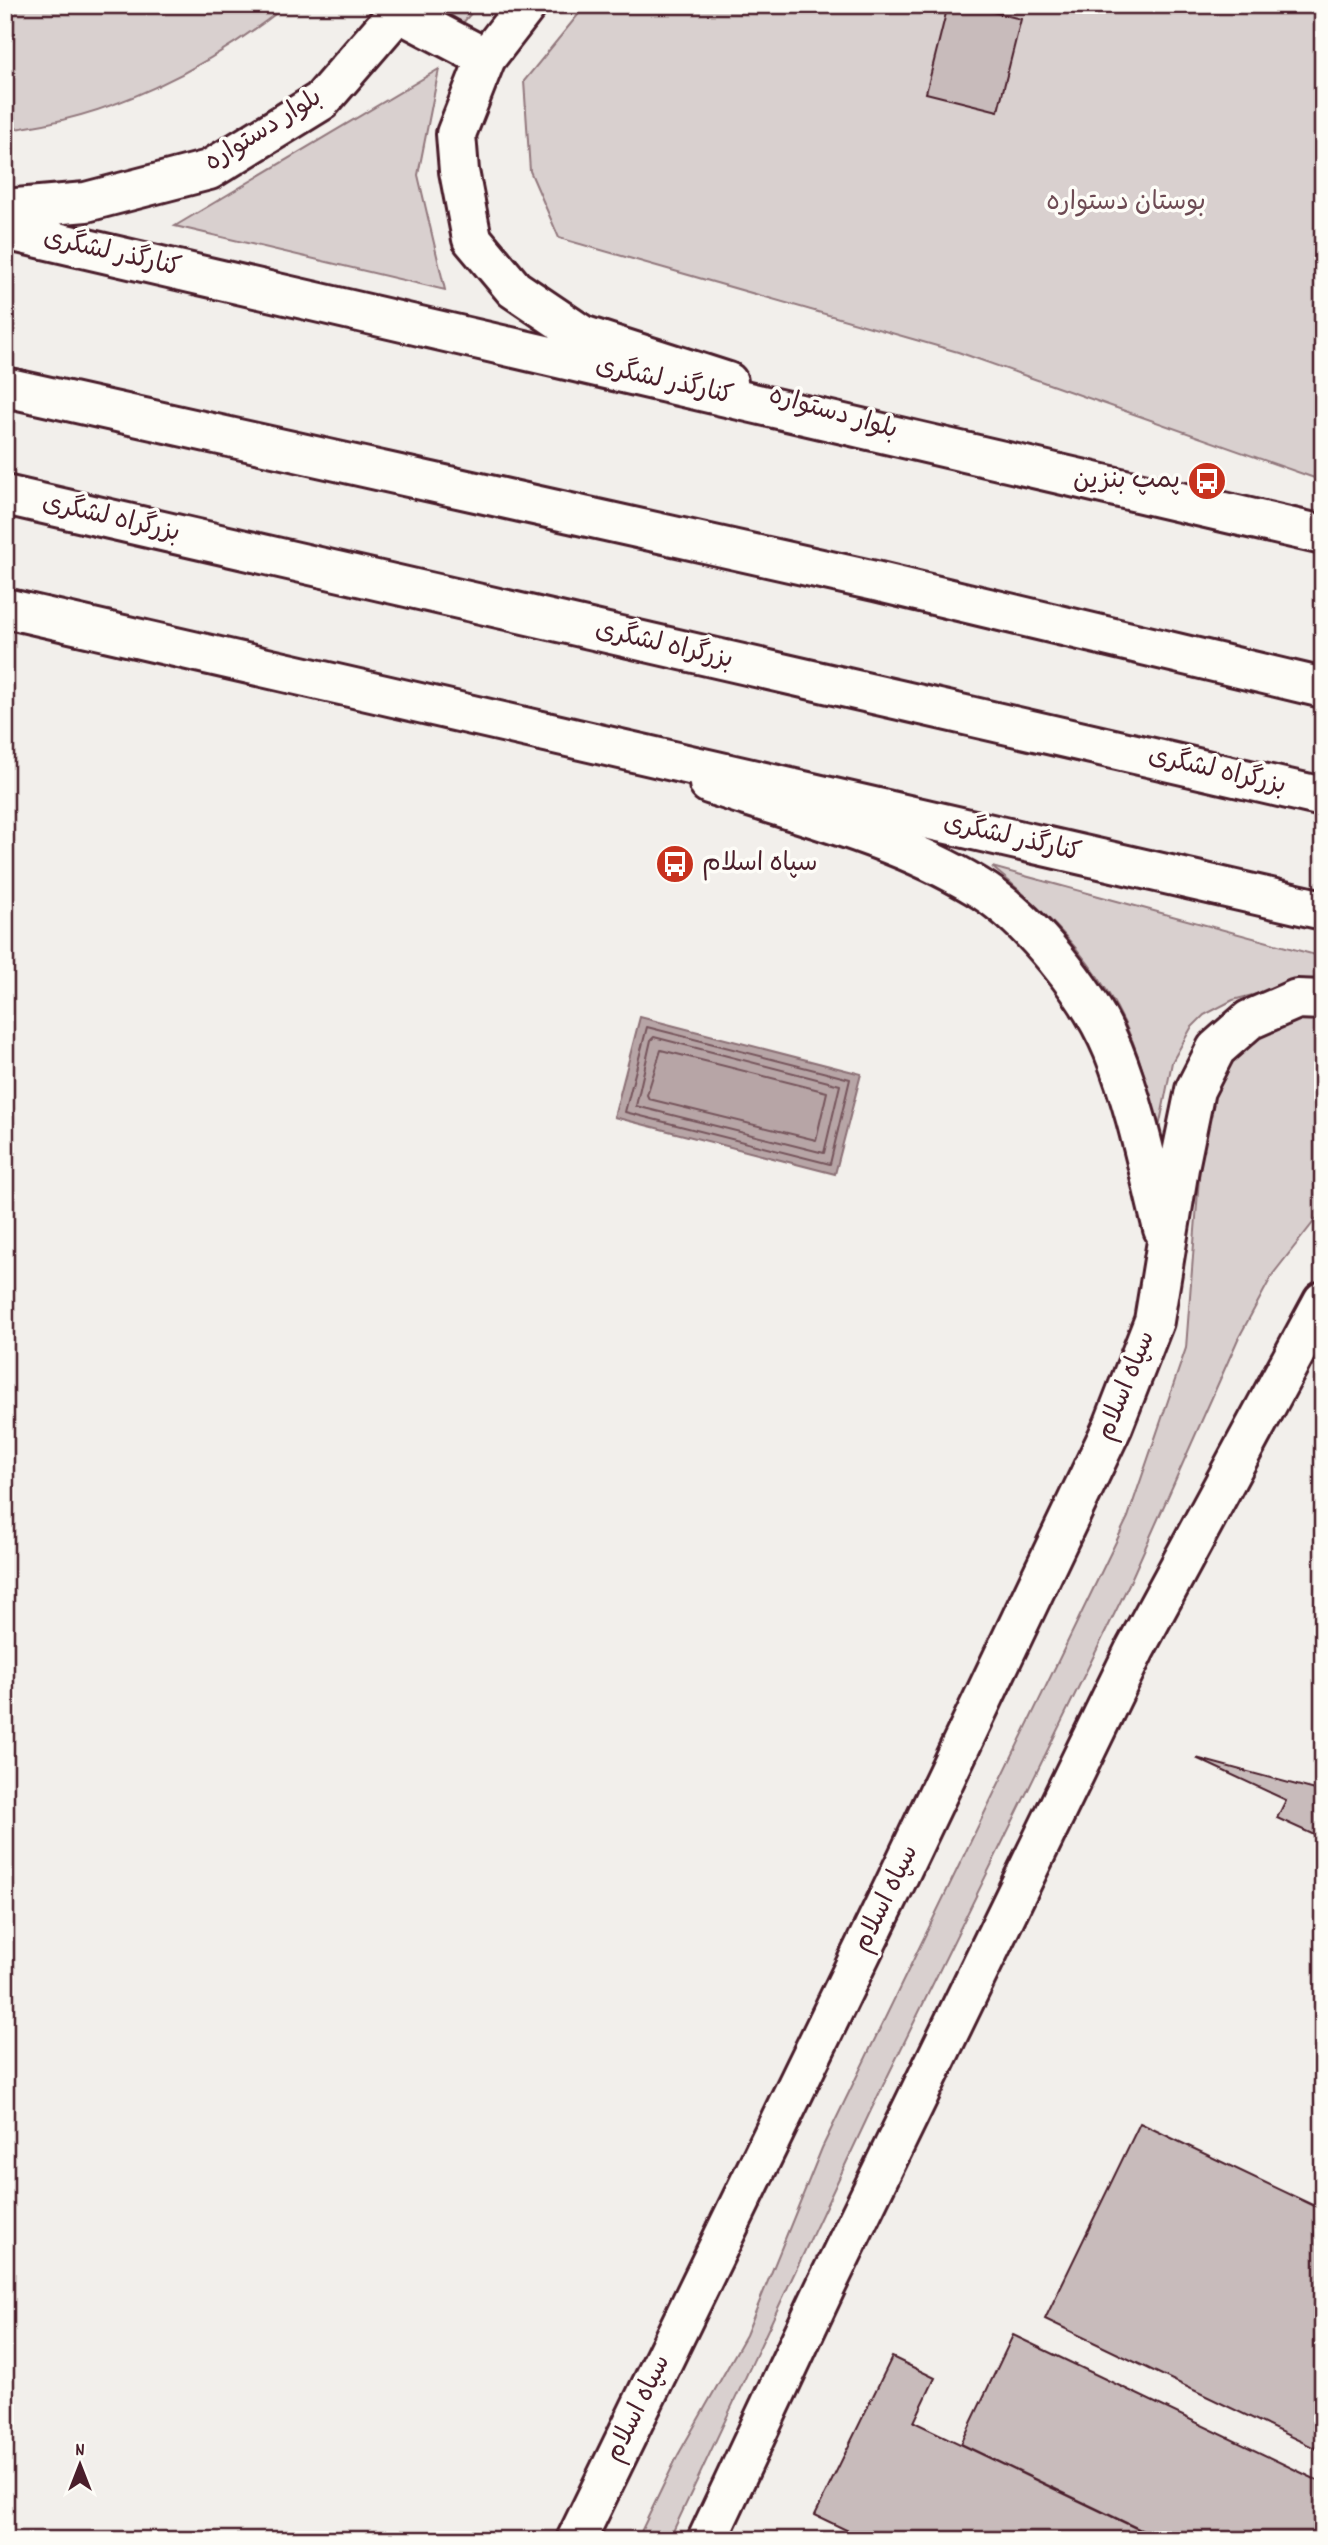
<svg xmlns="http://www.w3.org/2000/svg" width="1328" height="2545" viewBox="0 0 1328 2545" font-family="Dekko,'Playpen Sans Arabic',sans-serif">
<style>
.green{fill:#d9d0cf;stroke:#92787d;stroke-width:2}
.water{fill:#b7a5a6;stroke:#8b6f75;stroke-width:2}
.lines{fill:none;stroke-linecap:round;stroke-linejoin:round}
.shore{stroke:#76555c;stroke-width:2}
.building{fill:#c8bbbb;stroke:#4a1f2b;stroke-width:2}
.secondary-casing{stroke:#4a1f2b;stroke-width:44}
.primary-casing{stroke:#4a1f2b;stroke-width:44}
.highway-casing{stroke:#4a1f2b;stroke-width:44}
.secondary{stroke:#fdfcf7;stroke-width:38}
.primary{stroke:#fdfcf7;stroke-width:38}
.highway{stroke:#fdfcf7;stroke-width:38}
.labels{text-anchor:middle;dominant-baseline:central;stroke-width:7;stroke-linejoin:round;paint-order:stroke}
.street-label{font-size:26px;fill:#4a1f2b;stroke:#fdfcf7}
.park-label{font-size:26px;fill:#6e4b54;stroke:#fdfcf7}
.poi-label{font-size:26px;fill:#4a1f2b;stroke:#fdfcf7;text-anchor:end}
</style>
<rect width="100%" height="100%" fill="#f2efeb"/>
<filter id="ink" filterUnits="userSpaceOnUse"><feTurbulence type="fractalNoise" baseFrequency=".0143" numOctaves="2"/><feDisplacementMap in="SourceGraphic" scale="14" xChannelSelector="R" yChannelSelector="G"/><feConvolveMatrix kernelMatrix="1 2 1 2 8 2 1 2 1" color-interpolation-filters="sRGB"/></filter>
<g filter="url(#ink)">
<path class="green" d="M5,5h282c-81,64 -178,114 -282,125z
M436,5h42l-15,18z
M586,5h737v476l-365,-129 -399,-114 -29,-67 -6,-90z
M439,69l-21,106 27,115 -270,-64z
M992,867l331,90v20l-90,23 -29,15 -13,13 -19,34 -17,86c-5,-123 -71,-206 -163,-281z
M1300,1019h23v191l-50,64 -35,65 -108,243 -259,528 -202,430h-32l41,-85 68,-120 76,-187 306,-631 58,-169 15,-196 17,-73 25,-30 28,-19z"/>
<path class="water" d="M640,1017l221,57 -26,100 -221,-57z"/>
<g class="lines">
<path class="shore" d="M647,1027l203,52 -20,85 -205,-52z
M654,1037l186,48 -16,68 -188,-47 15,-66z
M661,1050l166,42 -11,48 -167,-41 -2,-4z"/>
</g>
<path class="building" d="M948,5h16l57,14 -23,92 -72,-18z
M1196,1758l127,34v47l-46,-21 9,-18z
M1140,2123l183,87v242l-278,-133z
M1013,2335l310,148v57h-161l-201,-96z
M892,2357l43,21 -21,44 247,118h-294l-52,-25z"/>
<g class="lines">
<defs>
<path id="secondary" d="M527,5l-41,53 -30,76 3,37 13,68 42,50 68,46 146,47
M398,12l88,46
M5,209l81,-7 123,-32 112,-69 83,-96
M709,784c89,30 186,53 267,102 53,31 114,108 137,164 23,57 35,119 50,179
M576,2540l316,-650 221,-464 41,-105 25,-153 16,-78 21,-41 33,-29 48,-21 26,1
M707,2540l119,-254 309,-637 188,-348"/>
<path id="primary" d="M5,230l1318,305
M5,608l1318,302"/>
<path id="highway" d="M5,387l870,194 448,107
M5,495l1318,302"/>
</defs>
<use href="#secondary" class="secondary-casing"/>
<use href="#primary" class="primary-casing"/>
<use href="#highway" class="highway-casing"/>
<use href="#secondary" class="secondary"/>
<use href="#primary" class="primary"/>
<use href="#highway" class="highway"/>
</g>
</g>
<defs>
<symbol id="bus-disc" viewBox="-11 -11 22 22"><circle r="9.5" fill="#c8321e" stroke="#fdfcf7"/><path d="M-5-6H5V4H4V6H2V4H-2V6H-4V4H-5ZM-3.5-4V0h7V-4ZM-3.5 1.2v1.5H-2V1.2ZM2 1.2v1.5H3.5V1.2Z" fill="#fff"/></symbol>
</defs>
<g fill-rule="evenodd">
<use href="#bus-disc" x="1185" y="459" width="44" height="44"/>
<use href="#bus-disc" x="653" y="842" width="44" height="44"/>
</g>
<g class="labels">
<g class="street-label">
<text transform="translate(264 131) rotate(-32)">بلوار دستواره</text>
<text transform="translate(112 254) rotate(13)">کنارگذر لشگری</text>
<text transform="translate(664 382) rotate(13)">کنارگذر لشگری</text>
<text transform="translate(833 414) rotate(16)">بلوار دستواره</text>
<text transform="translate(111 519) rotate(13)">بزرگراه لشگری</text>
<text transform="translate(664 646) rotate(13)">بزرگراه لشگری</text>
<text transform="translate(1217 772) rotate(13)">بزرگراه لشگری</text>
<text transform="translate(1012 839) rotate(13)">کنارگذر لشگری</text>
<text transform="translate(1127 1386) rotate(-68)">سپاه اسلام</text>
<text transform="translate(887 1899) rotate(-64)">سپاه اسلام</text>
<text transform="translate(639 2409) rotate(-64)">سپاه اسلام</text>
</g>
<g class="park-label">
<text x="1126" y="203">بوستان دستواره</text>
</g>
<g class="poi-label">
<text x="1180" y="481">پمپ بنزین</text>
<text x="702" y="864" text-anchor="start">سپاه اسلام</text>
</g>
</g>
<rect width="1328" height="2545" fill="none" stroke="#fdfcf7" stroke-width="28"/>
<rect x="14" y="14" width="1300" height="2517" fill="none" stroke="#4a1f2b" stroke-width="2.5" filter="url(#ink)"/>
<g transform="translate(80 2465)" stroke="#fdfcf7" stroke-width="5" paint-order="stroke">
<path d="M0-5L12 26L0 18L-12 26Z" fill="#4a1f2b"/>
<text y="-10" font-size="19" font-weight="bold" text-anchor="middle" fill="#4a1f2b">N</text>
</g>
</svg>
